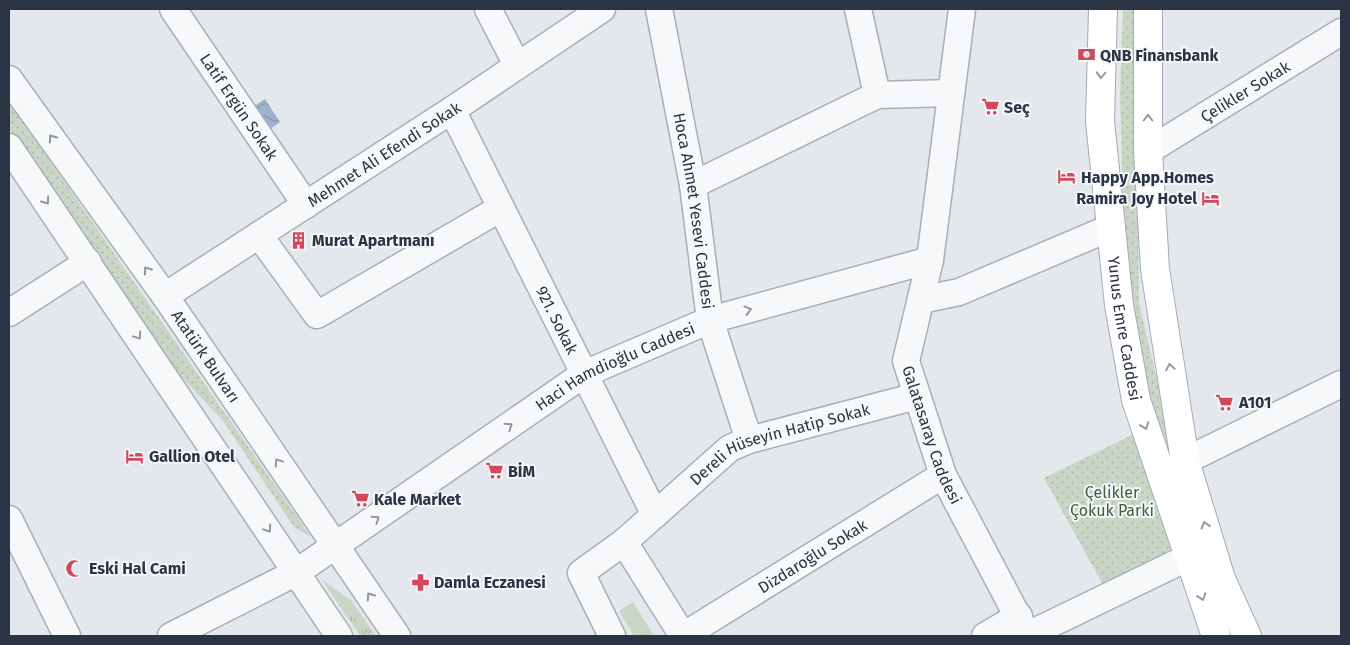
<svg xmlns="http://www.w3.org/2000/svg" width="1350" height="645" viewBox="0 0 1350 645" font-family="'Fira Sans',sans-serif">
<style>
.grass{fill:url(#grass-tufts)}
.park{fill:url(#park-dots)}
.pitch{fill:#c9d6c5}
.water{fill:url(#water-waves)}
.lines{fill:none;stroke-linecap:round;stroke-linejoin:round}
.minor-casing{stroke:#a9aeb7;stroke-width:29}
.major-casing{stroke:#a3abb8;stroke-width:30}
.minor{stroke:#f7f8fa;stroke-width:26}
.major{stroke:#fff;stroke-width:28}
.oneway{stroke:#959aa2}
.oneway2{stroke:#9196a0}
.labels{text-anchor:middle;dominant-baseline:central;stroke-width:4;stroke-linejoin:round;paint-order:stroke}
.poi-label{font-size:16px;font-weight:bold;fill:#2b3445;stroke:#f4f6f9;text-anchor:start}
.street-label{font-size:16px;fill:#2b3445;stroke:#f4f6f9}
.park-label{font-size:16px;fill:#3f6138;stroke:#f4f6f9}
</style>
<defs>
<pattern id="grass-tufts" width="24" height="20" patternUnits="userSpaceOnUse" patternTransform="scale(1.25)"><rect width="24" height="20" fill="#c9d6c5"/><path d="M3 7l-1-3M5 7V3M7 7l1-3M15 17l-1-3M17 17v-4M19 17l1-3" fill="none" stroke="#adb8ab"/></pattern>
<pattern id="park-dots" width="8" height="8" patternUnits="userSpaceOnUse" patternTransform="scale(1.25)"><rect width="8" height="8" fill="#c9d6c5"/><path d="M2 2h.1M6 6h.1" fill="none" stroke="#adb8ab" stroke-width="1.8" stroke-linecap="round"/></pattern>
<pattern id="water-waves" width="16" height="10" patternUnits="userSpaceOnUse" patternTransform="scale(1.25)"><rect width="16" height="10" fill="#9fb4cc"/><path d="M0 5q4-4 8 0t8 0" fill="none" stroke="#8293a7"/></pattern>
</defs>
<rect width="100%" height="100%" fill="#e4e7ec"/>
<path class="grass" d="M322,580l29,20 25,36h-16z"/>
<path class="park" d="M1123,9h12l4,293 41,178 57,156h-11l-71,-220 -29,-125 -6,-197z
M9,102l302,435 -17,-10 -71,-106 -49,-52 -165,-240z
M1140,431l42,124 -75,37 -63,-114z"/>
<path class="pitch" d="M633,602l21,34h-20l-15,-25z"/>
<path class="water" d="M265,99l15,23 -17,12 -16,-23z"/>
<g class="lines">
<defs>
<g id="minor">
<path id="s1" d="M173,9l133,196"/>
<path d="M488,9l29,56"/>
<path id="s2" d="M659,9l34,176 17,135 39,120"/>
<path d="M858,9l19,86"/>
<path id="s3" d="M962,9l-32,251 -24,101 37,114 85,161"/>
<path id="s4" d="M9,79l156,217 232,340"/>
<path id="s5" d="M452,110l202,403"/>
<path d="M9,147l330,489"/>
<path id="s6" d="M1148,151l193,-119"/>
<path d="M693,185l184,-90 74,-2"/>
<path d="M259,235l58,80 184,-107"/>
<path id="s7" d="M165,296l287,-186 150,-101"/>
<path d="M921,300l38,-8 153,-65"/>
<path d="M9,313l79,-51"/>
<path d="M1185,461l156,-77"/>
<path d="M9,519l58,117"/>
<path d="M624,542l59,94"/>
<path d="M1028,635l161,-78"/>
<path id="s8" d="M171,636l126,-64 287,-198 126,-54 220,-60"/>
<path id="s9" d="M612,636l-31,-63 43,-31 106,-94 19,-8 168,-44"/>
<path id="s10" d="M683,636l260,-161"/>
<path d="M985,636l34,-20"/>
</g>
<g id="major">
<path id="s11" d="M1103,9l-3,112 19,184 17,95 80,236"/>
<path d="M1148,9v142l7,118 30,192 36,118 26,57"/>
</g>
</defs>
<use href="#minor" class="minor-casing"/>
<use href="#major" class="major-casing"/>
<use href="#minor" class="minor"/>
<use href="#major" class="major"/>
</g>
<defs><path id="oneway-chevron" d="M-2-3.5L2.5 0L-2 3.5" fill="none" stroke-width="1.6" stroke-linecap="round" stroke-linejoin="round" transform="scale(1.25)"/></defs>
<g class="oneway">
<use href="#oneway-chevron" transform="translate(1101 75) rotate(92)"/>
<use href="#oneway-chevron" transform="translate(1148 118) rotate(-90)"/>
<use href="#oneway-chevron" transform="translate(1170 367) rotate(-99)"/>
<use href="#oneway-chevron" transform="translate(1145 426) rotate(71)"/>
<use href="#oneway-chevron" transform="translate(1205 525) rotate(-107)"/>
<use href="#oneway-chevron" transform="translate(1202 597) rotate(71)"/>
</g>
<g class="oneway2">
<use href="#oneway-chevron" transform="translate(52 138) rotate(-126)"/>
<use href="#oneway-chevron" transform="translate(46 201) rotate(55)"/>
<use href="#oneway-chevron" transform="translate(147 270) rotate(-126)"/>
<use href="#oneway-chevron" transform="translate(748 310) rotate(-15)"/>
<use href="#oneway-chevron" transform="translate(138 336) rotate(56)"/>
<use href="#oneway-chevron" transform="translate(509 426) rotate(-35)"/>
<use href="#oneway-chevron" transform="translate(278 462) rotate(-124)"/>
<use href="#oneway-chevron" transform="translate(376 519) rotate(-35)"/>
<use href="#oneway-chevron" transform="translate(268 529) rotate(56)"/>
<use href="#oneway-chevron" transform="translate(370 596) rotate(-125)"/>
</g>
<defs>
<symbol id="bank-bare" viewBox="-9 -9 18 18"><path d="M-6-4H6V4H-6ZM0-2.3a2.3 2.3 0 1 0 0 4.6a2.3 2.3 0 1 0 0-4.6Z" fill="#d1495b" stroke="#f4f6f9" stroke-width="2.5" paint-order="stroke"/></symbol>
<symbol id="supermarket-bare" viewBox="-9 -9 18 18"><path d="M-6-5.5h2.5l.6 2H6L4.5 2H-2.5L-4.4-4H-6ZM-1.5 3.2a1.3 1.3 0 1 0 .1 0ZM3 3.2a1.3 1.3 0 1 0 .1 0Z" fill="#d1495b" stroke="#f4f6f9" stroke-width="2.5" paint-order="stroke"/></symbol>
<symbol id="hotel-bare" viewBox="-9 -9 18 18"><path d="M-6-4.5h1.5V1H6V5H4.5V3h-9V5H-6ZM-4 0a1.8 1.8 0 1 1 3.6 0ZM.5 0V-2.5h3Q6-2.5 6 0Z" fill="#d1495b" stroke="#f4f6f9" stroke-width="2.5" paint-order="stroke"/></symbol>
<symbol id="building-bare" viewBox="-9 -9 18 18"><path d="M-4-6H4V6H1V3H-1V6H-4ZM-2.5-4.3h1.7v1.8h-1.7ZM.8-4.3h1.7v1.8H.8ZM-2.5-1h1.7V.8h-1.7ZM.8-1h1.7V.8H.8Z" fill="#d1495b" stroke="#f4f6f9" stroke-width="2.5" paint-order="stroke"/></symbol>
<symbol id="mosque-bare" viewBox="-9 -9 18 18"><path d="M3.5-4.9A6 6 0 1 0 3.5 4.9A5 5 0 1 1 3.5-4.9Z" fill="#d1495b" stroke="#f4f6f9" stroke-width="2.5" paint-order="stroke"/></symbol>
<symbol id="pharmacy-bare" viewBox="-9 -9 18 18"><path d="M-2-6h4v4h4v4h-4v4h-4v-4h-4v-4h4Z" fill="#d1495b" stroke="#f4f6f9" stroke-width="2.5" paint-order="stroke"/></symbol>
</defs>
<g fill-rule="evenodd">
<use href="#bank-bare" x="1074" y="42" width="25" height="25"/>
<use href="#supermarket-bare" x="978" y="94" width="25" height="25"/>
<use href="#hotel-bare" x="1054" y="164" width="25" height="25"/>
<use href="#hotel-bare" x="1198" y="186" width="25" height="25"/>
<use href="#building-bare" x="286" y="228" width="25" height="25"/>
<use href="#supermarket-bare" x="1212" y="390" width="25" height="25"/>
<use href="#hotel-bare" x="122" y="444" width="25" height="25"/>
<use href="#supermarket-bare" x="482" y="458" width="25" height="25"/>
<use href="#supermarket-bare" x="348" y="486" width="25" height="25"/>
<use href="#mosque-bare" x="62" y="556" width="25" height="25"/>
<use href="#pharmacy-bare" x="408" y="570" width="25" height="25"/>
</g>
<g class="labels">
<g class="poi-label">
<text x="1100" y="55">QNB Finansbank</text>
<text x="1004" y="107">Seç</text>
<text x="1081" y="177">Happy App.Homes</text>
<text x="1197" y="198" text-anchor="end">Ramira Joy Hotel</text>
<text x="312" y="240">Murat Apartmanı</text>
<text x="1239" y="402">A101</text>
<text x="149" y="456">Gallion Otel</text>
<text x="508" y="471">BİM</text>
<text x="374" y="499">Kale Market</text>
<text x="89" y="568">Eski Hal Cami</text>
<text x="434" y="582">Damla Eczanesi</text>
</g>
<g class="street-label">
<text stroke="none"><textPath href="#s6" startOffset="114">Çelikler Sokak</textPath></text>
<text stroke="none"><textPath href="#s1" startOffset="118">Latif Ergün Sokak</textPath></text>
<text stroke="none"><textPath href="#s7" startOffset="261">Mehmet Ali Efendi Sokak</textPath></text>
<text stroke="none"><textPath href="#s2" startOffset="205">Hoca Ahmet Yesevi Caddesi</textPath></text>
<text stroke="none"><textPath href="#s5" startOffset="235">921. Sokak</textPath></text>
<text stroke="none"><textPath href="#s11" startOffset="321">Yunus Emre Caddesi</textPath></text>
<text stroke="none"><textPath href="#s4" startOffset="340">Atatürk Bulvarı</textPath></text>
<text stroke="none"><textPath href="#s8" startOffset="521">Haci Hamdioğlu Caddesi</textPath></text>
<text stroke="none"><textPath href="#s3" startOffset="435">Galatasaray Caddesi</textPath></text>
<text stroke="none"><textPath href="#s9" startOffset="312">Dereli Hüseyin Hatip Sokak</textPath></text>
<text stroke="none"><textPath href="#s10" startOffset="152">Dizdaroğlu Sokak</textPath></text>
</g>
<g class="park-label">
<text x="1112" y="492">Çelikler<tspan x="1112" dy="18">Çokuk Parki</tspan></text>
</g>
</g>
<rect width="1350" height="645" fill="none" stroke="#2b3445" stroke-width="20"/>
</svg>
